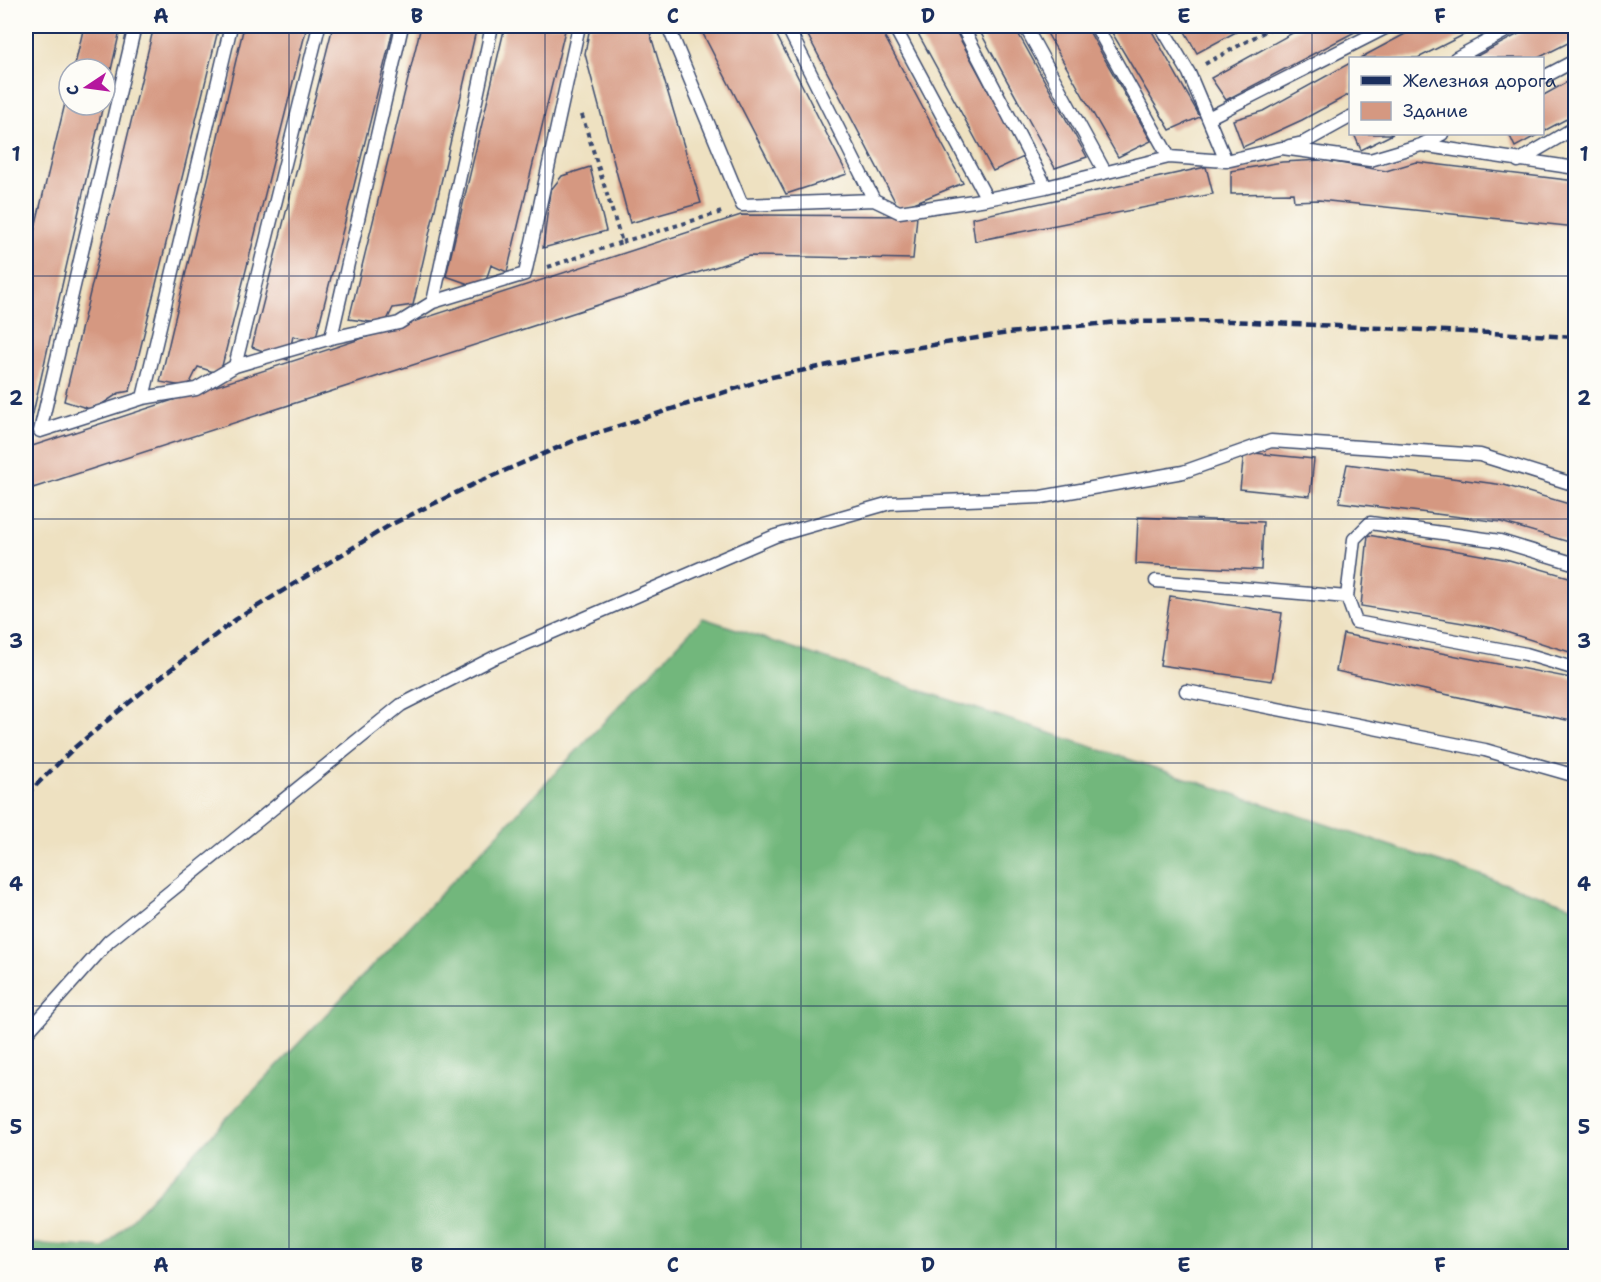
<svg xmlns="http://www.w3.org/2000/svg" width="1601" height="1282" viewBox="0 0 1601 1282" font-family="'Shantell Sans',sans-serif">
<style>
.forest{fill:#72b77b;stroke:#46736c;stroke-width:1.5}
.building{fill:#d59881}
.lines{fill:none;stroke-linecap:round;stroke-linejoin:round}
.lane-casing{stroke:#3b4a6d;stroke-width:15}
.path{stroke:#3b4a6d;stroke-width:4;stroke-dasharray:4.5 4.5;stroke-linecap:butt}
.lane{stroke:#fff;stroke-width:12}
.rail{stroke:#1b2f5e;stroke-width:4.5;stroke-dasharray:9 4.5;stroke-linecap:butt}
.grid{fill:none;stroke:#1b2f5e;stroke-width:1.5;stroke-opacity:0.55}
.neatline{fill:none;stroke:#1b2f5e;stroke-width:2}
.grid-label{font-size:20px;text-anchor:middle;font-weight:bold;fill:#1b2f5e}
</style>
<rect width="100%" height="100%" fill="#fdfcf7"/>
<filter id="ink" filterUnits="userSpaceOnUse"><feTurbulence type="fractalNoise" baseFrequency=".0167" numOctaves="2"/><feDisplacementMap in="SourceGraphic" scale="12" xChannelSelector="R" yChannelSelector="G"/><feConvolveMatrix kernelMatrix="1 2 1 2 8 2 1 2 1" color-interpolation-filters="sRGB"/></filter>
<filter id="wash" filterUnits="userSpaceOnUse"><feTurbulence type="fractalNoise" baseFrequency=".008" numOctaves="4" result="noise"/><feDisplacementMap in="SourceGraphic" scale="24" xChannelSelector="R" yChannelSelector="G"/><feGaussianBlur stdDeviation="1.35" result="paint"/><feColorMatrix in="noise" values="0 0 0 0 0 0 0 0 0 0 0 0 0 0 0 0 0 1.4 0 .05"/><feComposite in="paint" operator="in"/></filter>
<g filter="url(#wash)">
<rect width="100%" height="100%" fill="#eee1c1"/>
<path class="forest" d="M703,618l872,289v349h-1549v-13l78,5z"/>
<g id="blocks">
<path class="building" d="M84,26h37l-15,66 -1,-23h-31z
M154,26h65l-89,365 -11,2 -26,17 -29,-9z
M244,26h63l-87,348 -22,-7 -10,20 -28,-5z
M333,26h61l-79,315 -22,-5 -5,24 -36,-13z
M421,26h56l-64,279 -20,3 -8,16 -36,-5z
M505,26h61l-59,246 -16,-7 -8,24 -37,-13z
M590,26h58l53,177 -71,20 -45,-169z
M699,26h73l75,148 -61,20z
M803,26h76l84,157 -64,26z
M914,26h39l71,131 -31,14z
M977,26h37l73,131 -32,11z
M1043,26h43l65,115 -33,16z
M1108,26h41l51,91 -30,13z
M1182,26h65l-50,27z
M1305,26h61l-140,74 -15,-22z
M1420,26h61l-63,32h-58z
M1534,26h42v13l-38,19h-65z
M1350,63v31l-48,26 -59,27 -10,-27 30,-9z
M1576,77v37l-34,18v-36z
M68,91l1,14h34l-77,339v-179z
M1354,134h39l-32,16z
M1509,134h30l-24,13z
M1322,160l64,11 30,-9 160,19v46l-257,-27 -25,1 -1,-8 -62,1v-23l51,-9z
M590,167l16,64 -63,17 7,-57 12,-15z
M1206,167l7,27 -238,47 -3,-23z
M741,215l176,1 -4,43 -164,-3 -716,232 -7,-40z
M1244,452l70,7 -4,37 -70,-7z
M1347,464l157,21 72,21v38l-75,-22 -162,-20z
M1138,517l125,5 -2,48 -125,-6z
M1368,535l141,25 67,19v75l-83,-26 -132,-22z
M1170,596l112,17 -10,68 -112,-16z
M1343,634l233,45v43l-240,-51z"/>
</g>
</g>
<g filter="url(#ink)">
<use href="#blocks" fill-opacity="0" stroke="#3b4a6d" stroke-width="1.5"/>
<g class="lines">
<defs>
<path id="lane" d="M135,26l-95,405 103,-33 53,-9 39,-23 96,-28 68,-15 34,-21 92,-28 54,-248
M668,26l74,179 132,-5 25,12 88,-13 59,-12 123,-30 57,4 56,-13 88,12 51,-15 155,23
M787,26l87,174
M894,26l93,173
M962,26l84,161
M1025,26l80,146
M1096,26l73,131
M1161,26l28,47 37,88
M1456,58l59,-32
M1542,78l34,-18
M1208,118l181,-92
M1421,145l21,-11
M1289,146l14,-3 47,-26
M1518,161l58,-34
M433,302l59,-276
M331,338l71,-312
M235,366l84,-340
M143,398l88,-372
M1576,564l-76,-23 -130,-18 -16,16 -7,58 9,25 170,32 50,15
M1156,581l191,16
M1186,691l299,59 91,26
M26,1034l83,-93 292,-236 92,-47 282,-122 115,-33 151,-6 142,-25 88,-31 209,14 96,30"/>
</defs>
<use href="#lane" class="lane-casing"/>
<path class="path" d="M1205,64l70,-38
M622,242l103,-31
M548,267l74,-25 -41,-130"/>
<use href="#lane" class="lane"/>
<path class="rail" d="M26,795l48,-47 79,-65 82,-63 155,-95 86,-42 102,-44 194,-62 117,-25 119,-19 110,-11 112,-1 346,16"/>
</g>
</g>
<path class="grid" d="M289,26v1230M545,26v1230M801,26v1230M1056,26v1230M1312,26v1230M26,276h1550M26,519h1550M26,763h1550M26,1006h1550"/>
<rect width="1601" height="1282" fill="none" stroke="#fdfcf7" stroke-width="66"/>
<rect x="1349" y="57" width="195" height="78" fill="#fdfcf7" stroke="#a3aaba" stroke-width="1.5"/>
<rect x="1361" y="76" width="30" height="9" fill="#1b2f5e" stroke="#a3aaba" stroke-width="1.5"/>
<text x="1403" y="87" font-size="18" fill="#1b2f5e">Железная дорога</text>
<rect x="1361" y="102" width="30" height="18" fill="#d59881" stroke="#a3aaba" stroke-width="1.5"/>
<text x="1403" y="117" font-size="18" fill="#1b2f5e">Здание</text>
<g transform="translate(87 87) rotate(257)"><circle r="28" fill="#fdfcf7" stroke="#a3aaba" stroke-width="1.5"/>
<path d="M0-4.5L10 22L0 15L-10 22Z" fill="#b5179e"/>
<text y="-9" font-size="16" font-weight="bold" text-anchor="middle" fill="#1b2f5e">С</text>
</g>
<rect x="33" y="33" width="1535" height="1216" class="neatline"/>
<g class="grid-label">
<text x="161" y="23">A</text>
<text x="417" y="23">B</text>
<text x="673" y="23">C</text>
<text x="928" y="23">D</text>
<text x="1184" y="23">E</text>
<text x="1440" y="23">F</text>
<text x="16" y="161">1</text>
<text x="1584" y="161">1</text>
<text x="16" y="405">2</text>
<text x="1584" y="405">2</text>
<text x="16" y="648">3</text>
<text x="1584" y="648">3</text>
<text x="16" y="891">4</text>
<text x="1584" y="891">4</text>
<text x="16" y="1134">5</text>
<text x="1584" y="1134">5</text>
<text x="161" y="1272">A</text>
<text x="417" y="1272">B</text>
<text x="673" y="1272">C</text>
<text x="928" y="1272">D</text>
<text x="1184" y="1272">E</text>
<text x="1440" y="1272">F</text>
</g>
</svg>
